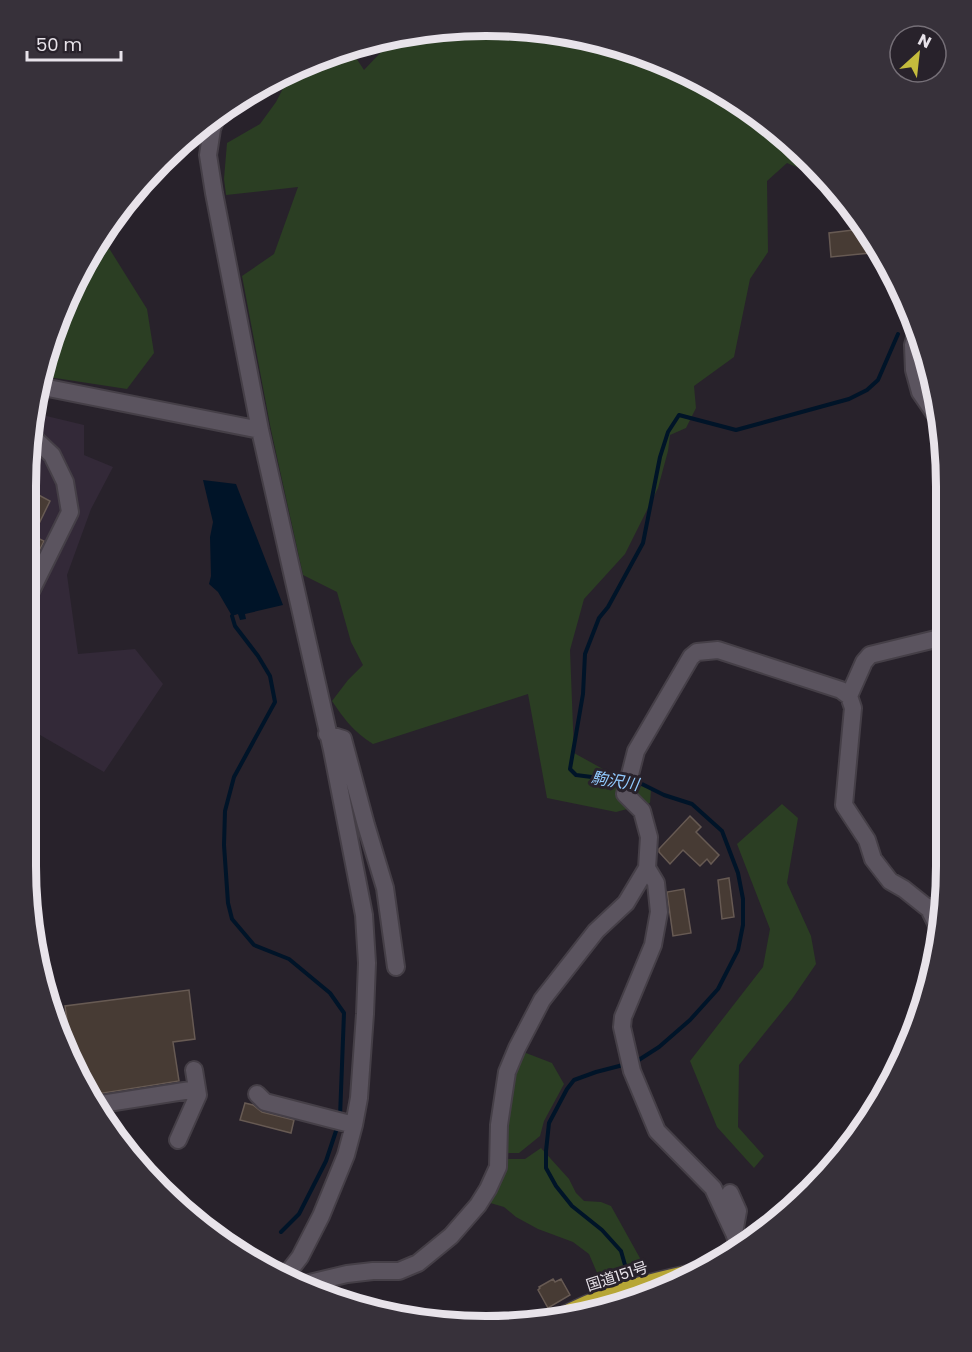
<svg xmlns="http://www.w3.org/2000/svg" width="972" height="1352" viewBox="0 0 972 1352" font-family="Poppins,'Noto Sans JP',sans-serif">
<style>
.built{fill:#332938}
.green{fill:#2b3e23}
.water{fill:#001428}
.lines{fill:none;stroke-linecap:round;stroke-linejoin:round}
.stream{stroke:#001428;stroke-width:4}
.building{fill:#473b34;stroke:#675a53;stroke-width:1.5}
.minor-casing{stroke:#453f47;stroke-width:20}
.highway-casing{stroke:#453f47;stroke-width:21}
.minor{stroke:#5b545f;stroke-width:16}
.highway{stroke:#b7a636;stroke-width:18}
.labels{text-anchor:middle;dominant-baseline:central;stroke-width:6;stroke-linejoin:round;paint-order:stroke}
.street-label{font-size:15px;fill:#e8e3ea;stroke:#28222b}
.water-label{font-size:16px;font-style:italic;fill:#92cbff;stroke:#28222b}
.rim{fill:none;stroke:#e8e3ea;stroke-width:8}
</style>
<rect width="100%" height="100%" fill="#28222b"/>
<path class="built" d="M34,413l50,12v30l29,12 -22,42 -24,66 11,79 57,-5 28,35 -59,88 -76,-44z"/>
<path class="green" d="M516,27l90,14 84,32 77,48 65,62 23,37h-1l-10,-19 -35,-29 -22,-9 -20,18 1,71 -18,27 -16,78 -40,29 2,22 -10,20 -16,7 -2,16 -10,37 -33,66 -41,45 -14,51 4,103 38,21 39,16 -1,13 -34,9 -69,-14 -19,-104 -155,50c-20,-13 -28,-24 -41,-43l16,-21 15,-15 -12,-23 -14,-50 -34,-17 -32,-145 -29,-154 32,-22 24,-67 -72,8 -2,-16 3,-36 33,-19 16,-22 16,-31 46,-21 11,-3 15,23 19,-20v-10l43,-11z
M102,237l45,72 7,44 -27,36 -85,-13 45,-121z
M782,804l16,14 -11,65 24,53 5,28 -24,35 -53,66 -1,62 26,29 -10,12 -37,-41 -27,-66 73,-94 7,-38 -33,-85z
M526,1053l26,10 12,21 -20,37 -4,15 -21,17h-15l1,-59 12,-36z
M541,1148l28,31 7,14 8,8 17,1 10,4 35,63 -45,13 -12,-28 -16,-12 -35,-13 -22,-12 -12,-10 -17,-5 17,-43h21z"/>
<path class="water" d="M203,480l33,4 47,121 -38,9 1,5 -6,1 -2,-6 -6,2 -14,-24 -9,-8 2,-8 -1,-39 3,-15z"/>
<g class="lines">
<path class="stream" d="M758,116l7,10 73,65
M232,616l3,10 23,30 12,20 5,26 -41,75 -9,34 -1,34 4,58 4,16 22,26 35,14 41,34 14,20 -4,104
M623,781l-47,-6 -6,-6 13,-75 2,-40 14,-36 9,-11 35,-64 17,-86 8,-25 11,-17 57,15 113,-31 18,-9 11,-10 20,-46
M633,783l9,1 22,11 28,9 30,27 16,42 5,26v26l-5,25 -20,39 -28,31 -31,27 -25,16
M627,1064l-31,8 -22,8 -7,9 -18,34 -3,28v17l10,18 16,20 30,24 19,21 4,14 10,18
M281,1232l18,-18 27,-53 12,-36"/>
</g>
<path class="building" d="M861,229l8,13 1,11 -39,4 -2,-24z
M33,492l17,9 -17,35 11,5 -13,26z
M690,816l11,11 -5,5 23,23 -8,9 -4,-5 -7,7 -17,-16 -13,14 -11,-12v-3z
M729,878l5,39 -12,2 -4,-39z
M684,889l7,44 -18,3 -6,-44z
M189,990l6,49 -22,3 6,39 -88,14 -27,-60 5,-1 -4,-28z
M245,1103l8,2 9,7 32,8 -3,13 -51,-13z
M553,1279l2,3 6,-3 9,16 -22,13 -10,-18 2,-2 -1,-1z"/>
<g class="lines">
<defs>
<path id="minor" d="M217,115l-5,14 -4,26 6,38 46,237 72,320 32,165 3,48 -2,51 -6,84 -5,27 -8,30 -25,61 -21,41 -17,22
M917,332l-4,13 1,25 6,22 22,32
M38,386l222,44
M31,591l39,-79 -5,-30 -13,-27 -18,-17
M849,696l15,-34 6,-7 74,-18
M327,734l16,5 23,86 19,63 11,79
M647,868l9,15 3,29 -6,33 -30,72 -1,10 10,44 25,60 56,57 21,45 4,11
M929,909l11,22
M257,1094l8,8 89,23
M95,1105l102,-16
M178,1140l20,-45 -4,-25
M730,1193l8,18 -4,22
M301,1285l46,-11 26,-3h26l19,-8 33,-27 27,-31 10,-16 10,-22 1,-42 8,-53 10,-24 25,-48 54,-69 30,-28 21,-35 2,-31 -7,-26 -17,-17 11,-43 55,-94 6,-5 21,-2 123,40 8,6 4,12 -9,97 23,35 6,19 17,22 14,8 25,20 15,-7"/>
<path id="highway" d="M558,1319c41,-23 86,-35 132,-45"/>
</defs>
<use href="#minor" class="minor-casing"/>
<use href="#highway" class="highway-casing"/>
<use href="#minor" class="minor"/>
<use href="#highway" class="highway"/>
</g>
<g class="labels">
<g class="street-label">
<text transform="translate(617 1276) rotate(-18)">国道151号</text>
</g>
<g class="water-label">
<text transform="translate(615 781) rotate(9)">駒沢川</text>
</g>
</g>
<path d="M0 0H972V1352H0ZM486 36H486A450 450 0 0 1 936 486V866A450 450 0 0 1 486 1316H486A450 450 0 0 1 36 866V486A450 450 0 0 1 486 36Z" fill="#37313a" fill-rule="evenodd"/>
<path class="rim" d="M486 36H486A450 450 0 0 1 936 486V866A450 450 0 0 1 486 1316H486A450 450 0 0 1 36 866V486A450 450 0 0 1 486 36Z"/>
<g transform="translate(918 54) rotate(27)"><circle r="28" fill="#28222b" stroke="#756f77" stroke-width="1.5"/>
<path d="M0-4.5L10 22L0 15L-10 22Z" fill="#c5bc3d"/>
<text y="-9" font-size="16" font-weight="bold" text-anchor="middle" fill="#e8e3ea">N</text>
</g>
<path d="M27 51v9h94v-9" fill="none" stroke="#e8e3ea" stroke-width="3"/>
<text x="36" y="51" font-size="18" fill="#e8e3ea" stroke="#28222b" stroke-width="4.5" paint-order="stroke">50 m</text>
</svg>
